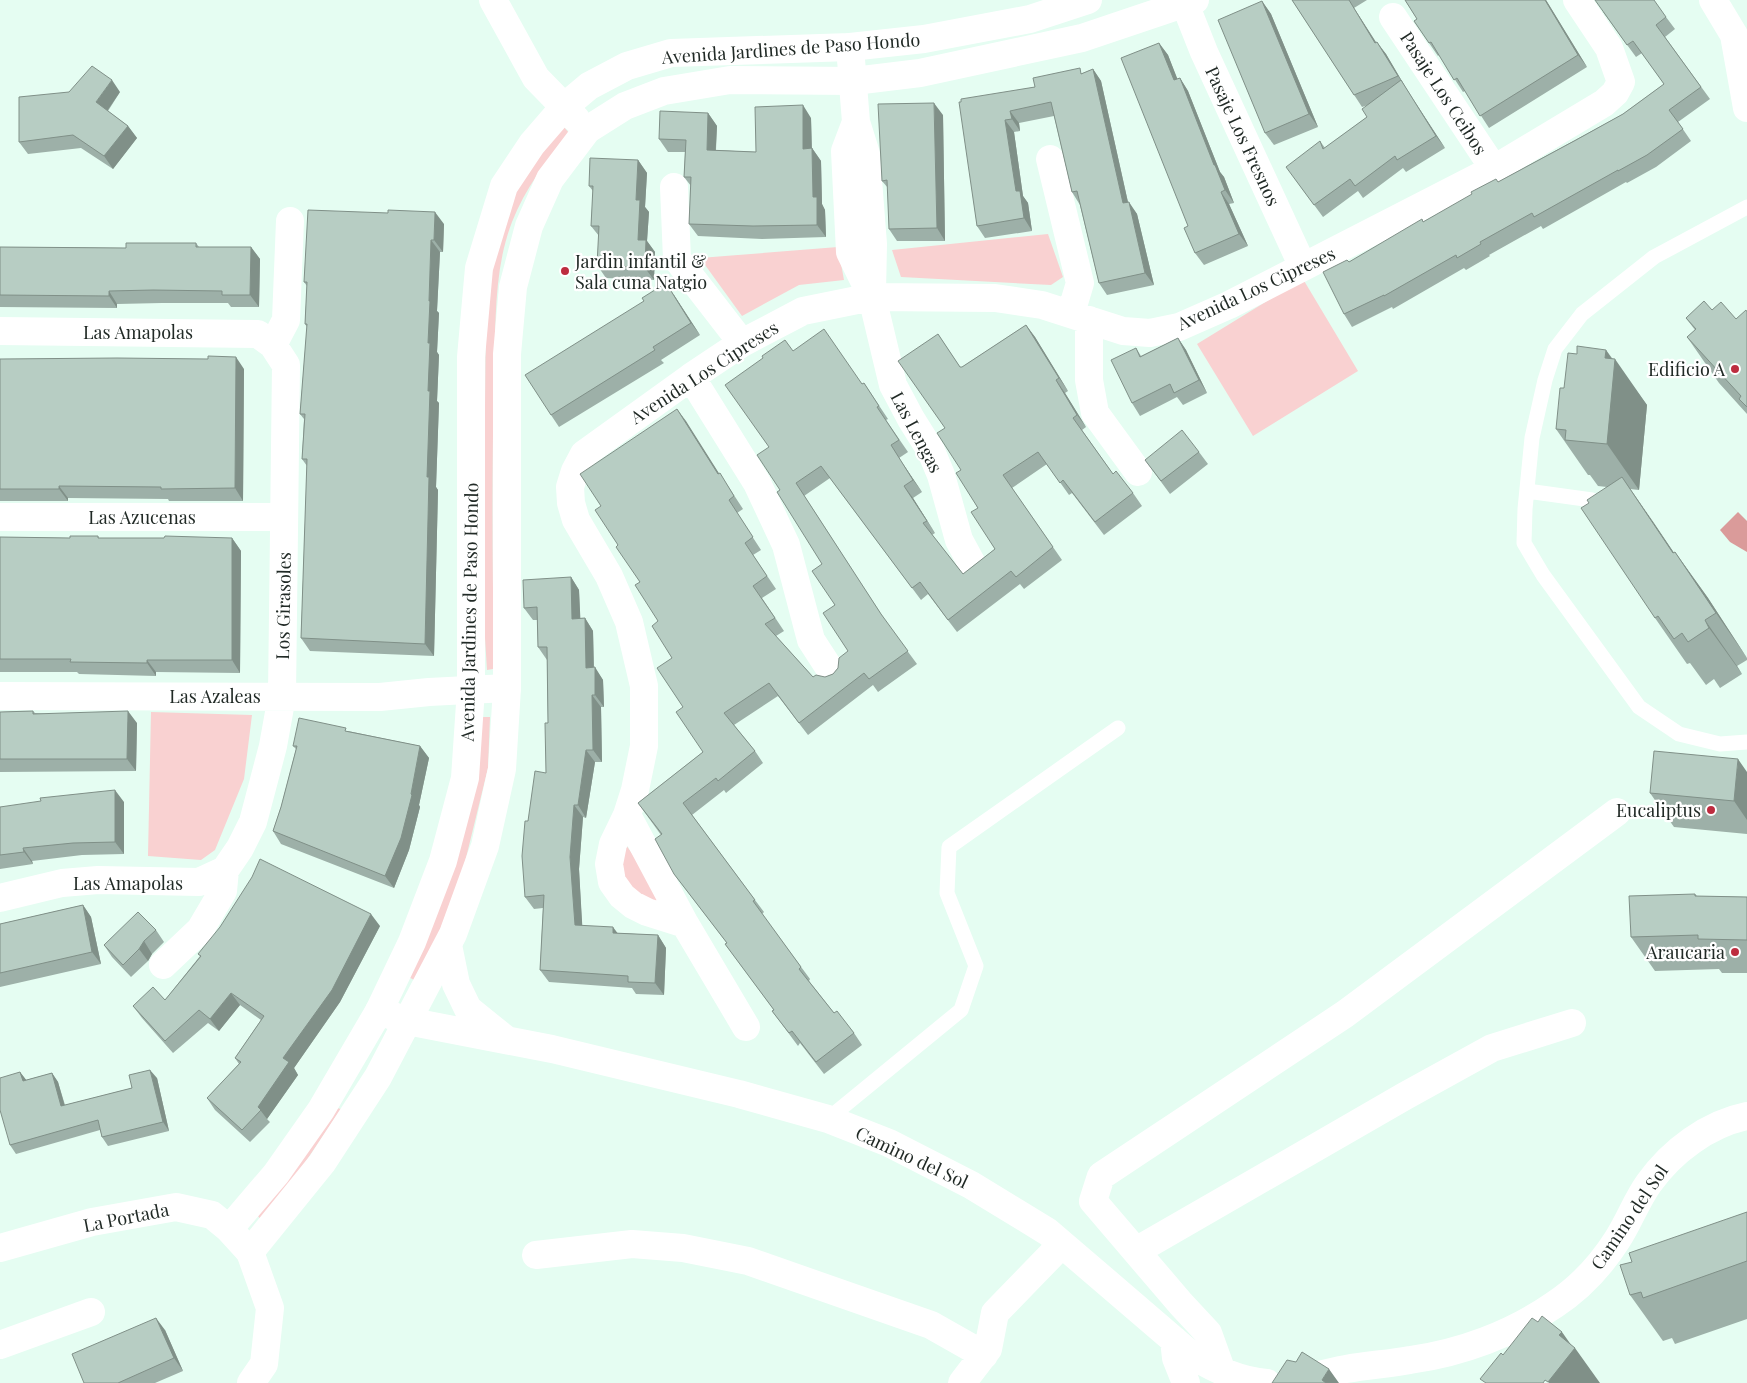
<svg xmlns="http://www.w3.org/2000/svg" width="1747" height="1383" viewBox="0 0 1747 1383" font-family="'Playfair Display',serif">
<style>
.green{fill:#f9d1d1}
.water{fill:#da9b9a}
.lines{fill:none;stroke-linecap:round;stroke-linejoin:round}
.lane{stroke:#fff;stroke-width:15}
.street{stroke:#fff;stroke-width:28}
.secondary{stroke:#fff;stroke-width:28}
.wall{fill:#9db0a8}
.shaded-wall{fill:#809088}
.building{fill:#b7cdc3;stroke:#809088}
.poi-dot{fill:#bd2c3f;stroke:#fff;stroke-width:2}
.labels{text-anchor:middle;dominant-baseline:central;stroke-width:4.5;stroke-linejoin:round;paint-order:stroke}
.street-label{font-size:18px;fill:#212a26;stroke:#fff}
.poi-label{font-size:18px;fill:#212a26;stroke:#fff;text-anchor:end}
</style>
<rect width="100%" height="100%" fill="#e5fdf2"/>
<path class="green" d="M564,127l5,6c-22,26 -44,56 -57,89 -19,49 -16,105 -18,157 -2,89 -2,179 0,268l-1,22 -6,1 -3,-48 -2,-137 3,-79 1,-100 7,-39 21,-77 22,-32z
M1048,234l15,43 -12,8 -150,-8 -9,-27z
M838,247l6,33 -45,5 -57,31 -42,-58z
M1303,279l55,92 -105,65 -56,-92z
M151,712l101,3 -8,64 -29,71 -14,10 -53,-4z
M482,717h8l-2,51 -24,98 -24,64 -26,50 -7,-4z
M621,838l38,53v9l-7,3 -11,-4 -24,-29z
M333,1107l8,2 -39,58 -41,53 -6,-8z"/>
<path class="water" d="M1738,512l9,9v31l-17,-10 -10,-12z"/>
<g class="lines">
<path class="lane" d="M1747,207l-93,50 -72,57 -27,35 -10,31 -13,58 -7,71 -1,34 19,32 96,132 40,27 41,10 27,-2
M1527,491l65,9
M828,1119l133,-109 15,-44 -29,-73 2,-46 169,-119"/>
<path class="street" d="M1713,0l21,35 13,73
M1185,4l19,48 99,215
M1393,17l101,152
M850,47l6,75 10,32 7,90 -1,49
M856,122l-11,29 5,101 22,45 21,88 18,34 20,32 10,24 18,65 13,24
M1050,159l30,124 -9,30
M674,187l3,72 65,84
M1089,320v60l6,33 43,59
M0,331l258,3 15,11 13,20 -4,331 -9,50 -20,76 -13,26 -15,22 -2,21 -23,39 -37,35
M273,345l13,-25 4,-99
M691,377l66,106 29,62 25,95 22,34
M0,517h284
M0,696l380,1 49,-5 78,-4
M627,815l58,109
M0,898l62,-15 36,-3 101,2 26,-12
M448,945l8,39 12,25 36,29
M379,1011l28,10 145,28 187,45 89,25 61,24 82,42 77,47 141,121c23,15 49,28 78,30
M746,1027l-61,-103 -38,-12 -14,-7 -11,-9 -10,-14 -3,-18 4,-20 14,-29 8,-25 9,-44v-60l-15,-64 -20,-46 -33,-56 -5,-17 -1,-16 5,-16 9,-17 107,-77 51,-34 61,-32 69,-14 123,1 47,7 81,26 27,2 29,-6 50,-22 265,-136 110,-66 11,-10 6,-11 -12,-34 -32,-48
M1136,1251l269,-155 87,-48 80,-25
M250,1252l20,56 -6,56 -13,19
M536,1255l96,-11 51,4 65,13 183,64 53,30
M1174,1340l2,18 10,25
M0,1345l91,-33
M1222,1372l-14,-39 -27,-29 -88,-103 8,-25 244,-162 272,-202
M1294,1381c17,-4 35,-9 52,-12 21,-4 43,-5 64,-9 51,-7 102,-26 144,-55 26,-17 47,-40 63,-65 12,-18 19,-39 32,-57 23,-32 59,-59 98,-67
M962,1383l26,-34 7,-36 67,-69"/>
<path class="secondary" d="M493,0l43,78 40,41
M229,1229l47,-55 45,-64 58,-99 33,-69 31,-81 22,-83 6,-89v-332l8,-89 25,-82 28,-42 32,-37 25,-21 38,-20 44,-13 179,-6 74,-8 106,-20 58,-19
M0,1248l92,-26 84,-15 36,8 17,14 21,23 72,-89 56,-86 75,-143 32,-88 17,-77 5,-81v-334l6,-67 16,-61 21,-47 37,-49 38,-24 39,-15 66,-11 124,1 66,-8 162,-35 113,-38"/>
</g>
<path class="wall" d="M1292,0h75l-13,8 22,34 10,12 20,34 39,60 -39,24 -3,-4 -40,30 -5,-7 -35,26 -28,-38 25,-38 5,7 42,-31 1,-12 -6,2z
M1405,0h141l41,67 -98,61 -24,-37 -2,1 -24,-37 -1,1 -24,-35 3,-2z
M1262,1l9,13 47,113 -44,18 -9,-12z
M1603,12l63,5 9,12 -10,8 45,62 -32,23 13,19 -35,26 -29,16 -1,-1 -83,47 -2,-3 -52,29 1,1 -24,14 -2,-2 -71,41 -1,-2 -40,20 -8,-13 5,-52 149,-80 125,-68 41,-30 -22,-31 -6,4z
M1159,43l9,12 9,24 3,-1 8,13 32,81 4,5 10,26 -5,1 19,42 -44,19 -9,-12 -7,-27z
M1093,69l8,12 27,121 9,12 17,71 -47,10 -8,-12 -19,-78 -8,-13 -18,-76 -35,7 1,8 -6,1 9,64 5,7 4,28 -47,7 -8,-12 -16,-124 74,-15 48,-14z
M120,92l-12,19 20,15 9,12 -24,31 -32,-21 -53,6 -9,-12z
M708,113l9,13 -1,24 40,2 55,-34 1,30 9,13 1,43 3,6 1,27 -64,2 -64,-3 -9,-12 2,-38 -7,-9 1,-25h-17l-9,-13z
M943,115l2,126h-48l-8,-12 -1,-41 -6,-7z
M638,160l9,13 -2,34 4,5 -2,29 8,11 -1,28 -48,-2 -9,-13 2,-29 -8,-10 2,-35 -4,-5z
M444,224l-1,28h-3l-3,59 2,2 -2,39 2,3 -2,46 2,2 -3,84 2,3 -4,166 -124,-5 -9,-13 6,-172 -5,-7 2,-40 -4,-5 7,-87 -2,-3 2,-38 -3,-4z
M196,243l3,4h52l9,12 -1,48h-28l-3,-4h-66l-45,1v4l-117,-1v-60l126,1z
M674,295l26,40 -39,25 3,3 -105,64 -8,-12z
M1712,310l24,9 11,-7v102l-28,-31 -32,-46 8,-7 -9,-12z
M1026,325l9,12 33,54 -3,2 21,34 -4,3 31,44 20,19 9,13 -38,29 -32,-42 -3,2 -22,-31 -35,24 50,72 -38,29 -4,-5 -63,48 -29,-38 -7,6 -91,-122 -26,18 82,126 31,42 -39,28 -5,-7 -65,50 -30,-39 -44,29 21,26 8,12 -37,30 -2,-3 -32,25 63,85 9,12 -2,2 48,65 -1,2 25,32 20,20 8,12 -38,29 -24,-31 -2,3 -17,-23 -9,-12 2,-1 -40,-54 -9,-12 2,-1 -53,-69 -13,-39 -23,-32 65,-51 -20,-45 -11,-49 -14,-37 -18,-39 -22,-37 -17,-39 76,-97 42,65 9,12 15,23 -6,4 24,37 -8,5 23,34 -14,9 22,33 -8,5 37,41h12l8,-3 5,-6 10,-17 -26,-87 -42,-74 -11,-43 24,-96 69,33 2,-1 24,36 -2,1 22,32 -9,6 23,34 -9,6 22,35 -3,2 31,39 32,-25 -34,-79 -16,-42 -7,-94 22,33h2z
M1178,338l8,12 21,43 -24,12 -6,-8 -37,19 -8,-13 4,-55 5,8z
M1606,350l41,55 -8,85 -9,-1 44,64 1,-1 33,46 39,60v2l-10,6 5,8 -22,14 -6,-9 -8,6 -16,-22 -3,1 -32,-46 -66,-115 18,-16 -9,-1 -8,-11h-2l-32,-46 8,-41 13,-34z
M0,359l244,10 -1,132h-74l-1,-2 -100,-1v3h-68z
M1199,452l9,12 -38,30 -25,-34z
M98,536l1,2h133l9,13 -1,122 -84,-1v4l-77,-2 -2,-2h-77v-135l70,1z
M571,577l8,13 1,28h5l8,13 1,36 9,13 1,27h-3l1,55h-7l-9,56 -3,-1 -4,52 3,57 35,7 41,2 8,13 -2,47 -28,-1 -4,-6 -83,-6 -9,-12 3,-62 -9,1 -9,-12 3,-76 18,-48 2,-50 -1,-63 -9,-13 -1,-27h-4l-9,-12z
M33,711l2,2 102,10 -1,48 -136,1v-60z
M348,731l72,15 9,12 -10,47 1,2 -11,43 -15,38 -113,-44 -8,-13 8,-24 15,-58 -3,-3z
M1747,772v62l-73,-7 -24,-34z
M124,802v52l-42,1 -50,6 1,3 -33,5v-62z
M1695,894l2,2 50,1v76h-25l-3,-4 -64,2 -24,-34z
M83,905l8,12 10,47 -101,23v-63z
M380,926l-40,76 -46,66 4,7 -31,44 3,3 -20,20 -35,-32 -8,-12 32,-34 -4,-6 26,-38 -21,-15 -21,26 -11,-8 -35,30 -31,-35 -9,-12 32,-6 35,-44 -2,-2z
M156,930l8,12 -12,12 -4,7 -17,16 -19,-20 -8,-12z
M20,1072l6,8 26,-7 6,9 7,23 67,-17 25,-10 12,53 -61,15 -6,-9 -2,-7 -84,24 -6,-9z
M1747,1212v107l-72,25 -3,-6 -9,3 -33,-46 2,-33z
M165,1330l18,41 -28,12h-71z"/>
<path class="shaded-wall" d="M1349,0l5,8 30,47 -9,-12z
M1545,0h1l41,67 -9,-12z
M1262,1l9,13 47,113 -9,-13z
M1377,42l9,12 20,34 -8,-12z
M1159,43l9,12 15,38 -9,-13z
M1093,69l8,12 30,135 -8,-13z
M1180,78l8,13 32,81 4,5 10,26 -9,-13 -11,-25z
M112,80l8,12 -15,22 -9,-12z
M1401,80l8,13 36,55 -9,-12z
M934,103l9,12 2,126 -8,-13z
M803,105l8,13 1,43 -9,-12z
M1010,111l9,12 1,8 -8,-12z
M708,113l9,13 -2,36 -8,-12z
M1005,120l9,12 9,64 5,7 4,28 -8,-13 -8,-27z
M128,126l9,12 -24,31 -9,-13z
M812,148l9,13 1,43 3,6 1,27 -9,-12 -4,-28z
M638,160l9,13 -2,34 4,5 -2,29 8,11 -1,28 -9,-12 -7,-28 -2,-40z
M1221,192l8,12 19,42 -9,-12z
M1129,202l8,12 17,71 -9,-12z
M435,212l9,12 -1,28 -9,-12z
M431,240l9,12 -3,59 2,2 -2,39 2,3 -2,46 2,2 -3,84 2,3 -4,166 -9,-12 3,-253v-48l1,-42z
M251,247l9,12 -1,48 -9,-12z
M666,283l8,12 26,40 -9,-12z
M109,291l8,13v4l-8,-12z
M1026,325l9,12 33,54 -9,-13z
M1178,338l8,12 21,43 -8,-13z
M1606,350l8,12 1,-3 32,46 -8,85 -32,-46 -2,-86z
M236,357l8,12 -1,132 -8,-13z
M1056,380l9,13 21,34 -9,-12z
M677,409l9,12 41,65 -9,-12z
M891,445l8,13 23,34 -9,-12z
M1622,477l32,46 51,76 -32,-46z
M796,483l8,13 85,130 -8,-12z
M59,486l9,12v3l-9,-12z
M904,486l9,12 22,35 -8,-12z
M232,538l9,13 -1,122 -8,-13z
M1675,552l33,46 39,60 -31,-45z
M571,577l8,13 2,41 -9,-12z
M585,618l8,13 1,49 -8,-12z
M1705,620l32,46 5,8 -33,-46z
M147,660l9,12v4l-9,-13z
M595,667l8,13 1,27 -9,-12z
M592,695l9,12 1,55 -9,-12z
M128,711l9,12 -1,48 -9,-12z
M420,746l9,12 -10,47 1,2 -11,43 -15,38 -9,-12 26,-82z
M586,750l9,12 -9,56 -8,-13z
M1738,759l9,13v48l-13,-19z
M115,790l9,12v52l-9,-12z
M574,805l9,12 -4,52 4,69 -8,-13 -5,-68z
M23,848l9,13 1,3 -9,-12z
M83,905l8,12 10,47 -9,-12z
M371,914l9,12 -40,76 -46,66 4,7 -31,44 -9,-12 25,-49z
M613,927l9,12 -9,-6z
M658,935l8,13 -2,47 -9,-12z
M144,941l8,13 -4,7 -9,-12z
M231,993l9,12 -21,26 -9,-12z
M150,1070l7,8 12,53 -6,-9z
M20,1072l7,9h-4z
M52,1073l6,9 9,32 -6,-8z
M156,1318l9,12 18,41 -9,-13z
M1562,1332l12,17 1,-1 25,35h-51l-1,-1 11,-47z
M1329,1369l10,14h-15l-2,-3z"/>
<path class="building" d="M1292,0h57l26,43 2,-1 21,34 -44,19z
M1405,0h140l33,55 -98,61 -23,-38 -3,2 -23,-38 -2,1 -15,-22 3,-2z
M1595,0h59l12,17 -10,8 45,62 -32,23 14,19 -36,26 -29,16v-1l-84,47 -2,-4 -52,29 1,2 -24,14 -1,-3 -72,41v-1l-40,19 -21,-42 24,-12 2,2 73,-43 1,3 49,-28 -1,-2 25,-13 2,3 78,-42 47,-26 41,-30 -31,-43 -6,4z
M1262,1l47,113 -44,19 -47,-113z
M1159,43l15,37 6,-2 34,87h1l10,25 -4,2 18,42 -44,19 -11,-25 4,-2 -67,-168z
M92,66l20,14 -16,22 32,24 -24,30 -31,-21 -54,7v-45l50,-5z
M1080,68l1,6 12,-5 30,134 6,-1 16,71 -46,10 -22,-92 -5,1 -21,-90 -41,9 2,8 -7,1 11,71h4l4,27 -47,8 -18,-124h2v-3l74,-12 -2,-9z
M1401,80l35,56 -39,24 -2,-4 -40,30 -5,-7 -36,26 -28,-38 34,-26 3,8 44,-32 -5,-8z
M934,103l3,125 -48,1 -2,-49 -5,1 -4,-77z
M803,105v44l9,-1 1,49h4v28l-64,1 -64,-2 2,-47h-7l2,-37 -27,-1 1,-28 48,2 -1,37 49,2 -1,-45z
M590,158l48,2 -2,40h4l-2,40h8l-1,28 -48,-3 2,-39h-8l2,-40h-4z
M308,210l80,3v-3l47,2 -1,28h-3l-2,61h1l-2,42h2l-2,48h2l-3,86h2l-4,167 -124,-6 6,-179h-5l3,-45h-5l7,-90h-2l2,-42h-3z
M126,243h70v4h55l-1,48h-28v-4l-69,-1 -44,1v5l-109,-1v-48l126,1z
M666,283l25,40 -38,24 2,3 -104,65 -26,-40 119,-74 -2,-3z
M1704,301l8,9 9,-8 15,17 10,-9 1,2v95l-8,-8 2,-3 -54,-59 9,-8 -10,-11z
M1026,325l33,53 -3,2 21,35 -4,3 40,56 3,-3 17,22 -38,29 -32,-42 -3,3 -22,-31 -35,23 50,72 -37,30 -5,-6 -63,49 -28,-38 -8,6 -91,-122 -25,17 85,131 27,37 -39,28 -5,-6 -65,50 -30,-40 -45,30 31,38 -37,30 -2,-3 -33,25 72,97 -2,1 48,66 -2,2 35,44 3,-2 17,22 -38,29 -24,-31 -3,2 -17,-22 2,-1 -49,-66 2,-1 -53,-69 -19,-35 7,-5 -24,-31 65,-51 -27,-40 7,-5 -26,-39 15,-10 -20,-32 6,-5 -23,-36 5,-3 -24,-35 2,-2 -23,-35 6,-4 -21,-32 97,-65 41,65 2,-1 14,23 -5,4 24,37 -8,6 22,33 -14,10 22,32 -10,6 48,53 3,-2 9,2 8,-3 5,-6 1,-10 9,-7 -25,-38 12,-8 -23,-34 10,-7 -45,-72 3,-2 -23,-35 12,-8 -44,-62 38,-27 -1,-2 23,-16 8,11 31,-22 38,55 2,-1 15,23 -2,1 22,33 -8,5 22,35 -9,6 23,35 -4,2 40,51 32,-25 -24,-37 7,-4 -22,-35 5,-3 -24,-37 8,-5 -47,-67 40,-27 22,33h2z
M1178,338l21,42 -25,13 -4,-9 -38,19 -21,-43 25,-12 4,9z
M1577,346l29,4 -1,8 10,1 -8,85 -42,-4 1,-10 -10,-1 4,-41h4l4,-35 9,1z
M208,356l28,1 -1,131 -74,1v-2l-102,-1v3h-59v-130l117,-1 91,1z
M1182,430l17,22 -38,29 -16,-21z
M1622,477l51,76 2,-1 41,61 -11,7 4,8 -21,14 -6,-9 -8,6 -16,-23 -3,2 -74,-110 8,-5 -2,-3z
M70,536h28v2h66l1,-2 67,2v122h-85v3l-77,-1 1,-3h-71v-122l70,1z
M571,577l1,42 13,-1 1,50 9,-1v28h-3l1,55h-7l-8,55h-4l-4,52 5,68 38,2v6l45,2 -3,48 -27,-1v-6l-88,-6 4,-75 -19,2 -3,-41 3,-35h3l7,-50 11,2 -1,-50h3l-1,-76h-9l-1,-40 -13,1 -1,-28z
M33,711v3l95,-3 -1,48h-127v-47z
M299,718l47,10 -1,3 75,15 -9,48 1,1 -11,43 -16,38 -112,-45 8,-24 16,-61h-4z
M1654,751l84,8 -4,42 -84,-8z
M115,790v52l-42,1 -50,5 1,4 -24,3v-48l41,-6 -1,-3z
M260,859l111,55 -39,76 -49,68 6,4 -31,45 3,3 -19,20 -35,-32 34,-36 -6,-4 29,-42 -33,-23 -21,26 -11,-9 -34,31 -32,-35 20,-19 12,13 36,-44 -3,-2 22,-27 32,-50z
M1695,894v2l52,1v43l-49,-1v-4l-67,2 -2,-41z
M83,905l9,47 -92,21v-49z
M138,912l18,18 -12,11 -5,8 -16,16 -19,-20z
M150,1070l13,52 -61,15 -4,-17 -88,25 -10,-35v-32l20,-6 3,9 29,-8 9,33 71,-18 -3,-13z
M1747,1212v49l-104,37 -2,-6 -11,3 -10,-30 12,-3 -3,-9z
M1542,1316l20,16 -3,3 16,13 -27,34 -3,-2 -2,3h-57l-6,-4 21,-26 2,2 29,-37 6,4z
M156,1318l18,40 -56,25h-34l-12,-29z
M1302,1352l27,17 -7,11 4,3h-54l15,-23 9,2z"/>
<g class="poi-dot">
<circle cx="565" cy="271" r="5"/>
<circle cx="1735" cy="369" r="5"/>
<circle cx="1711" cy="810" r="5"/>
<circle cx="1735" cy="952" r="5"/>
</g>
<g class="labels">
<g class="street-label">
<text transform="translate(791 48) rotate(-4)">Avenida Jardines de Paso Hondo</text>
<text transform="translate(1444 93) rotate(57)">Pasaje Los Ceibos</text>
<text transform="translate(1243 136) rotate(65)">Pasaje Los Fresnos</text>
<text transform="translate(1256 288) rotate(-25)">Avenida Los Cipreses</text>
<text x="138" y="332">Las Amapolas</text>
<text transform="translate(704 372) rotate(-33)">Avenida Los Cipreses</text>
<text transform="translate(917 432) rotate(62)">Las Lengas</text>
<text x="142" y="517">Las Azucenas</text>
<text transform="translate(283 606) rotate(-89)">Los Girasoles</text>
<text transform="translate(469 612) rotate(-89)">Avenida Jardines de Paso Hondo</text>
<text x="215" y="696">Las Azaleas</text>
<text x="128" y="883">Las Amapolas</text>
<text transform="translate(912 1157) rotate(25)">Camino del Sol</text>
<text transform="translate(126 1217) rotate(-11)">La Portada</text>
<text transform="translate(1629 1217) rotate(-56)">Camino del Sol</text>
</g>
<g class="poi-label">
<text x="575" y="261" text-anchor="start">Jardin infantil &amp;<tspan x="575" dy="21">Sala cuna Natgio</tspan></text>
<text x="1725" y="369">Edificio A</text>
<text x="1701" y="810">Eucaliptus</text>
<text x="1725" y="952">Araucaria</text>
</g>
</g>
</svg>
